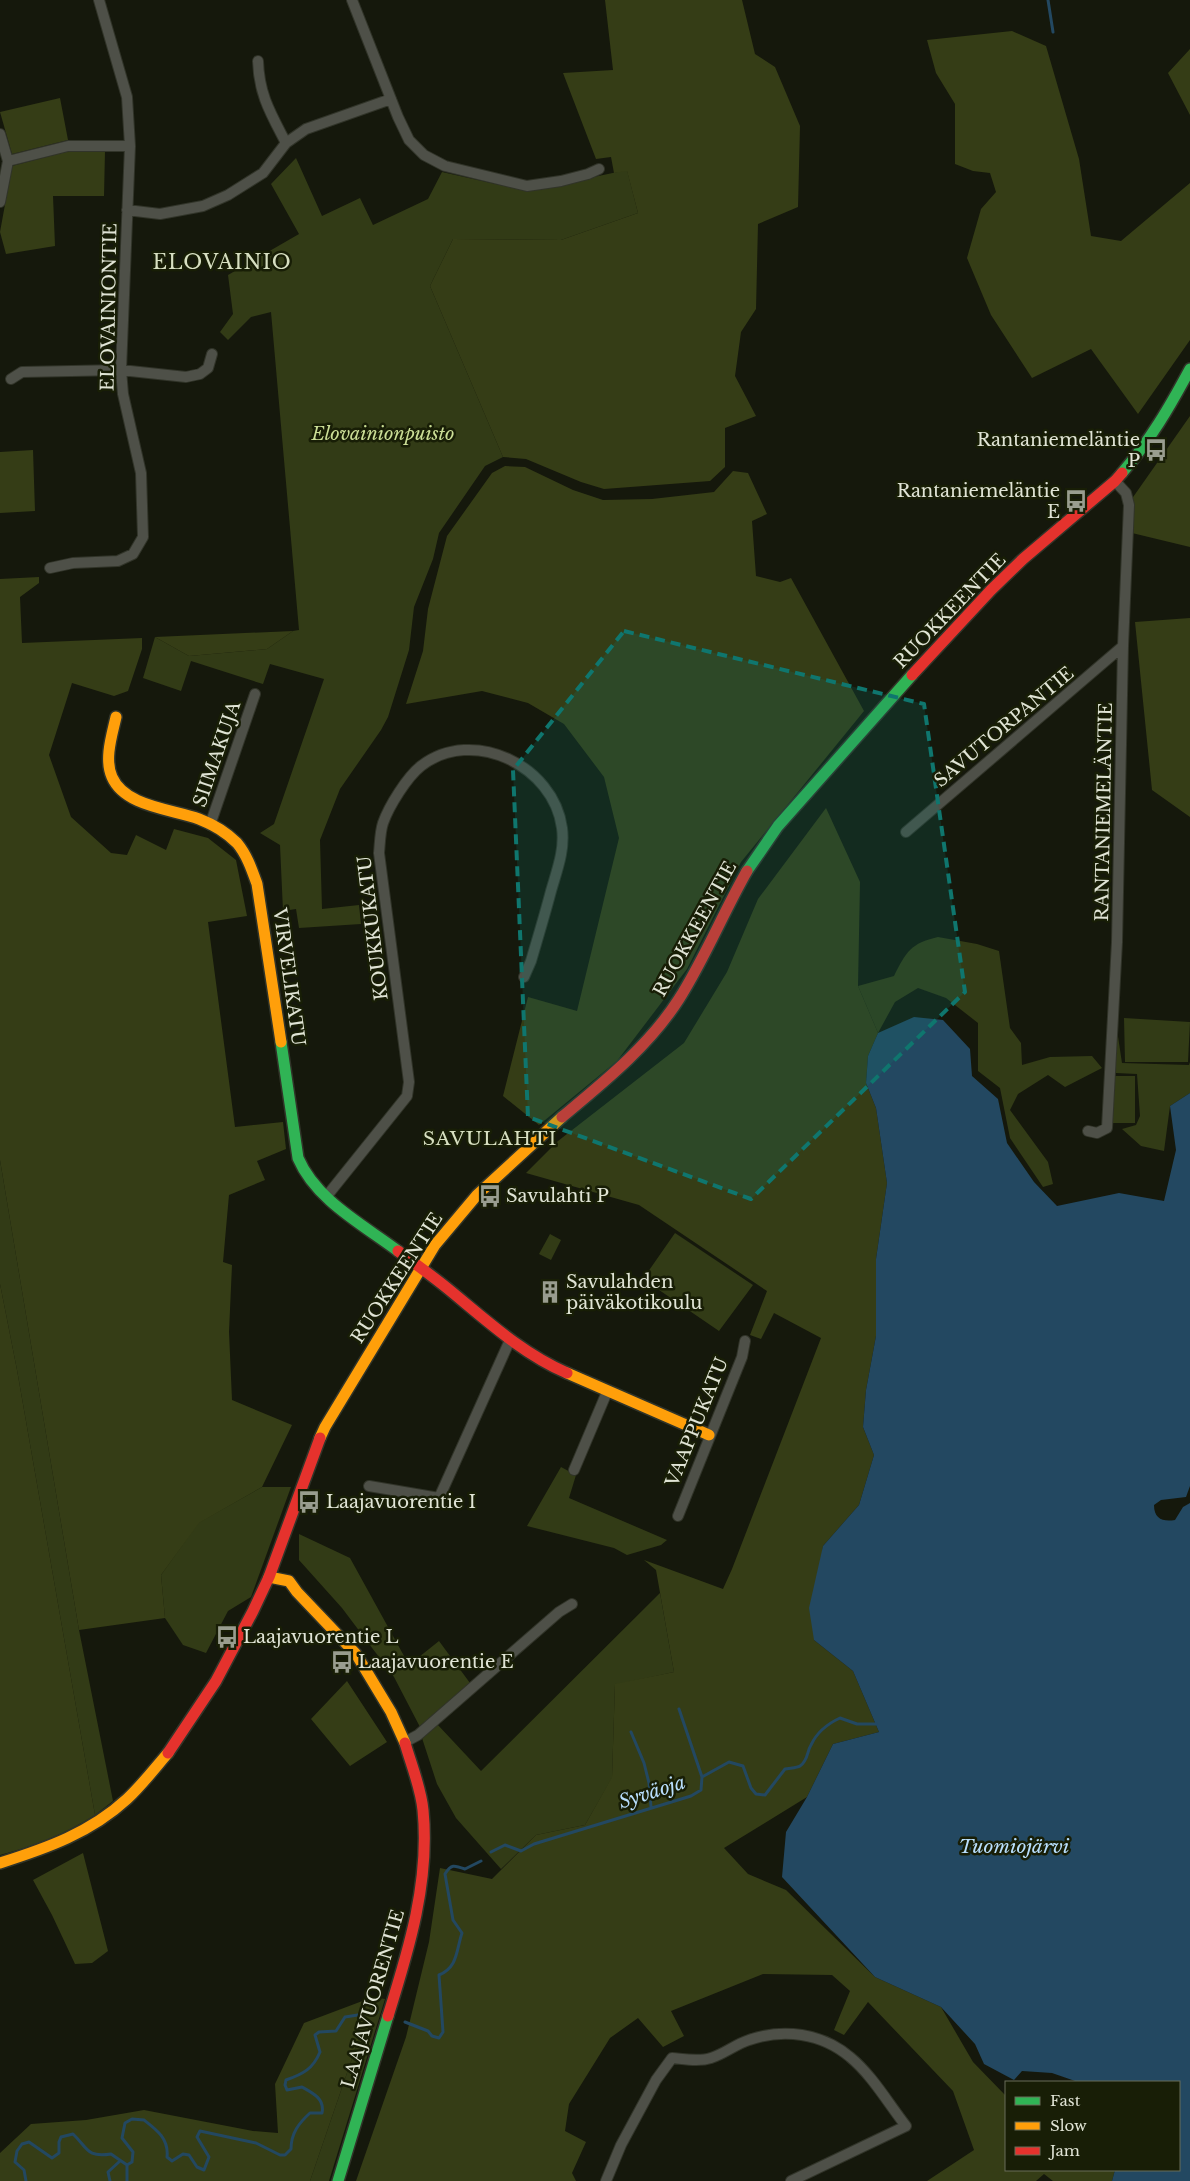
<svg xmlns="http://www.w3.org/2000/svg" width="1190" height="2181" viewBox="0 0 1190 2181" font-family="'Libre Baskerville',serif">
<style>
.green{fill:#323b16}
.forest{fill:#353d16}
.water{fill:#234861}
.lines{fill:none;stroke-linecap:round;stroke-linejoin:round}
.stream{stroke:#234861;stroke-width:3}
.street-casing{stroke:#313429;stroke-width:12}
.fast-casing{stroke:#313429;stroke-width:14}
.slow-casing{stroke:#313429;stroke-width:14}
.jam-casing{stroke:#313429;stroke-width:14}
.street{stroke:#4e5048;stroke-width:10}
.fast{stroke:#30b455;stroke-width:11}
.slow{stroke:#ff9f0a;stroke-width:11}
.jam{stroke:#e5322d;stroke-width:11}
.marked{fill:#0f766e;fill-opacity:0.2;stroke:#0f766e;stroke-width:4;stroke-dasharray:10 6;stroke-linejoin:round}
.labels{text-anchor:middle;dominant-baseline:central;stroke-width:5;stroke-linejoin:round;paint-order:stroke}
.street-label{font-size:18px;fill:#e0e4d5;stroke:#181e06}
.park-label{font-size:18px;font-style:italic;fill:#cbde96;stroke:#181e06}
.poi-label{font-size:18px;fill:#e0e4d5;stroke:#181e06;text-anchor:start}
.neighbourhood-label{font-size:19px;letter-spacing:1px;fill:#d7dfc1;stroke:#181e06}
.water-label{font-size:19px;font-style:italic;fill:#b8defc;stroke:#181e06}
.quarter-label{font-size:20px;letter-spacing:1px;fill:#d7dfc1;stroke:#181e06}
</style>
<rect width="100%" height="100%" fill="#15180c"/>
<path class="green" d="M296,158l26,58 38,-18 13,27 55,-26 14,-27 85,19 100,-21 11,43 -77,27 -108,-1 -23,47 73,171 -18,9 -46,67 -6,26 -19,48 -5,43 -21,67 -7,13 -41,59 -20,51 2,69 37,-4 2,19 -62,4 -3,-19 -13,2 -3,-66 -20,-12 14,-9 50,-145 -54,-15 -7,20 -72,-23 -10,30 -38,-13 12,-41 34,19 78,-7 26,-18 6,-1 -28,-318 -20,5 -23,23 -8,-8 13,-18 -5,-39 71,-41 -28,-50z
M938,937l39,7 22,7 11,77 11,15 1,22 28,-8 42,-1 10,12 -37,19 -17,-12 -30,19 -8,16 38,52 5,22 -10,3 -33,-49 -10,-50 -22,-17v-48l-32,-25 -28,-10 -23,14 -17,31 -20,-47 36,-10c12,-24 17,-33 44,-39z
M1124,1018l66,4 -2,40h-63z
M1116,1023l6,40 67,2 1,-3v31l-20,13 -6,45 -23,-5 -19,-17 14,-4 4,-9 -3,-42 -21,-1 -3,-8z
M1112,1076h23v47h-23z
M0,1160l79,470 34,171 -18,14 -78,-445 -17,-86z
M675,1233l78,52 -34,46 -76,-52z
M550,1234l11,6 -10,20 -12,-6z
M561,1467l15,8 -7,23 98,42 -6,5 -34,10 -13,-7 -87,-22z
M262,1487h29l-40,110 -23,14 -22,42 -23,-8 -18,-27 -4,-43 37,-52z
M299,1534l51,24 59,107 30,-24 31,42 -50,44 -26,-50 -52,-69 -43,-48z
M660,1593l14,79 -59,13 -3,93 -27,47 -49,10 -35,34 -45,-51 -19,-34 -15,-46 15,-14 44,47z
M373,1997l12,2 -56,182h-19z"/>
<path class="forest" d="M605,0h137l13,54 20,13 25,59 -2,81 -40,17 -2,85 -15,23 -6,44 21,40 -31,12v39l-15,14 -106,8 -23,-7 -55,-23 -23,-2 -73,-171 23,-47 108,1 77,-27 -11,-42 -13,2 -3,-16 -15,2 -33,-86 50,-3z
M1012,31l34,15 33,113 12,77 30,5 69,-58v157l-52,74 -47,-65 -59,29 -41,-63 -24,-57 14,-49 15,-17 -6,-19 -17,-2 -18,-7v-60l-19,-31 -9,-33z
M1190,49v66l-22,-42z
M60,98l8,42 -56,14 -12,-42z
M69,151h36l-1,45h-51l2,50 -49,8 -6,-22 12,-66z
M1190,416v131l-58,-14 -1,-33z
M33,450l2,61 -35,2v-61z
M505,466l20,1 48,23 30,10 49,-1 62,-7 19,-21 15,2 19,41 -15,7 4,55 24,6 11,-4 73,133 -123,151 -54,107 -70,92 -78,64 -36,-29 25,-99 49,14 42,-173 -15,-61 -40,-53 -36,-21 -46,-12 -76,13 17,-53 5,-42 19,-73 45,-63z
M39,577v6l-19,14 2,46 120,-5v11l-14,42 -14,5 -42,-13 -23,72 22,62 40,36 16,2 9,-20 30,15 8,-21 34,9 28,22 11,56 -39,6 27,205 48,-5 3,27 -29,12 8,19 -36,15 -6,67 9,3 -3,67 3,68 60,25 -30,62 -63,36 -38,52 4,43 -86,12 -79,-470v-581z
M1190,618v199l-38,-27 -17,-168z
M293,631l-26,18 -78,7 -34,-19z
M826,808l34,74 -2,104 20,47 -10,23 -2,27 10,25 11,75 -11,76v77l-10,54 -3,37 11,28 -15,50 -36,41 -9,94 39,31 26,61 -46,12 -26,53 -83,51 24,26 38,16 89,87 66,30 32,55 33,34v74h109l-3,11h-59l-9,-7 -8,7h-109l47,-31 -21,-59 -85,-89 -24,33 -10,-5 16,-39 -18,-16 -69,-1 -92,37 13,25 -21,11 -25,-29 -28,20 -41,66 -4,27 21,11 -14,31 4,8h-220l50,-144 23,-95 11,-74 52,11 44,-44 49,-10 27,-48 3,-93 59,-12 -18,-102 -12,-10 79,29 9,-20 89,-231 -47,-25 -13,26 -11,-4 17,-44 -128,-86 -113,-32 32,-32 126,-98 43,-71 31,-73z
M0,1284l17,86 78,445c-30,19 -61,31 -95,40z
M347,1681l40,61 -37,24 -39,-47z
M83,1853l25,98 -16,12 -17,1 -23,-49 -19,-35z
M373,1997l-63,184h-310v-28l31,-29 55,-4 58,-10 109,21 25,2 -3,-49 29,-61z"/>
<path class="water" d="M914,1017l29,3 27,29 2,27 26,23 9,44 27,39 23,24 62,-13 45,8 12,-51 -6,-44 20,-13v393l-4,11 -25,3 -7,5c0,14 9,17 21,15l8,-13 7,-4v678h-78l3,-11h64v-88h-101l-26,-9 -30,-2 -8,9 -30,-16 -9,-20 -34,-37 -66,-30 -93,-100 4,-45 21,-35 26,-53 46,-12 -26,-61 -39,-31 -5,-32 14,-62 36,-41 15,-50 -11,-28 3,-37 10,-54v-77l11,-76 -11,-75 -10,-25 2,-27 10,-23z"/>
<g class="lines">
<path class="stream" d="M1048,0l5,32
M679,1709l23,68
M631,1732l13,31 5,20 2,24
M491,1852l14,-7 16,6 13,-7 157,-48 10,-6 1,-13 27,-15 14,4 8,22 5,6 9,1 20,-26c4,-1 12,-1 15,-3 8,-5 7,-15 11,-21 6,-13 16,-21 29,-27l17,6h19
M405,2022l23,9 4,5 7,2 4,-6 -4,-57c19,-8 17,-24 23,-42l-9,-13 -8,-46c6,-10 9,-9 20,-5l16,-8
M26,2181l-2,-11 -9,-8 2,-11 5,-7 7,-2 23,16 7,-5v-11l2,-5 12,-3c15,14 13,24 38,20l16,11 5,-3 1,-10 -11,-14 3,-15 7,-4 12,1c13,10 25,19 23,37l5,4 11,-7 6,1 8,12 7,3 5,-13 -12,-20 3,-6 56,12 24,12h5l6,-6c0,-16 8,-26 19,-36h12c3,-14 -9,-20 -20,-26l-15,3 -2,-5 1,-5c17,-6 27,-11 34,-28l-5,-17 4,-3 17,-1 9,-14 32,-5
M110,2181l-2,-9 12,-11
M127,2181v-16"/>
<defs>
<path id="street" d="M352,0l46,117 11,23 15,15 21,11 82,20 34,-5 27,-7 11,-5
M258,61c1,34 13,53 28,82
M0,134l8,27
M0,202l8,-41 60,-15h62
M127,210l33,4 43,-8 25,-11 35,-22 23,-30 20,-14 85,-30
M11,379l11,-7 99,-2 65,7 14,-3 8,-6 4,-14
M50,568l23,-5 45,-2 15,-7 10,-17 -2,-64 -18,-79 -2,-24 9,-224 -3,-49 -28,-97
M210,825l45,-131
M906,832l217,-186
M1088,1131l9,2 10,-5 10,-186 6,-296 6,-141 -3,-12 -11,-12
M326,1197l81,-101 2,-14 -30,-229c1,-10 1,-21 4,-30 6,-17 24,-46 38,-57 52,-40 133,0 141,62 3,22 -5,42 -11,63 -6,23 -13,46 -20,70l-7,16
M574,1470l33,-78
M369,1486l70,12 71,-158
M678,1516l64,-159 3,-16
M405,1742l13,-7 141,-123 13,-8
M606,2181l15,-36 35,-65 16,-22c12,1 27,4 39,0 13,-4 25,-14 38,-18 34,-12 73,-7 101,17 22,18 38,46 56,69l-115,55"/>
<path id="fast" d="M1122,473c29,-34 47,-65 68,-104
M747,871l31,-45 134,-151
M281,1042l17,116c18,42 64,66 100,93
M338,2181l50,-165"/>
<path id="slow" d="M116,717c-4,18 -12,42 -4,60 13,30 60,32 87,42 13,5 28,14 38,24 10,12 15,27 20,41l24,158
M567,1373l142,62
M320,1438l5,-11 110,-182 42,-50 85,-78
M269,1577l20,4 8,11 59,62 35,58 14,31
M0,1863c47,-15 90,-30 127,-64 15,-14 28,-31 41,-46"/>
<path id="jam" d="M912,675l79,-85 32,-31 92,-78 7,-8
M562,1117c42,-35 87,-71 117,-118 26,-41 44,-86 68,-128
M398,1251c16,12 33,24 49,37 38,31 74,65 120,85
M168,1753l48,-72 37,-70 16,-34 51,-139
M388,2016c21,-67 42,-135 35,-206 -2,-22 -12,-46 -18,-67"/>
</defs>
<use href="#street" class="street-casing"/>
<use href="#fast" class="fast-casing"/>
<use href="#slow" class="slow-casing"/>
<use href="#jam" class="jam-casing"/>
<use href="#street" class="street"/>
<use href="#fast" class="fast"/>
<use href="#slow" class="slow"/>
<use href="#jam" class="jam"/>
</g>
<path class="marked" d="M624,631l300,73 41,288 -214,207 -223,-82 -15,-347z"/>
<defs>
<symbol id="bus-bare" viewBox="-9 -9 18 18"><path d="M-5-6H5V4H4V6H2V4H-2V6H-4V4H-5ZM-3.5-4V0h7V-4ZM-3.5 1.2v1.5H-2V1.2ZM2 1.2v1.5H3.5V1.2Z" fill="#999d8f" stroke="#181e06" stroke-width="2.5" paint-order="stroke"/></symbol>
<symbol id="building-bare" viewBox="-9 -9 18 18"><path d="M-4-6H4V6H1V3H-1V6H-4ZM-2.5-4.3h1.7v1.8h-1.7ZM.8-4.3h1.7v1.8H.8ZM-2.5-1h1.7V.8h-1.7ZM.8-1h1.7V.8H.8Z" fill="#999d8f" stroke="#181e06" stroke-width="2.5" paint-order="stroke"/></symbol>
</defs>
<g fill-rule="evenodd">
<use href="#bus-bare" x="1140" y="434" width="32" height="32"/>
<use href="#bus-bare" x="1060" y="485" width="32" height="32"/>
<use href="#bus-bare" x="474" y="1180" width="32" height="32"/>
<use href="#building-bare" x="534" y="1276" width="32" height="32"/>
<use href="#bus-bare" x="293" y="1486" width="32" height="32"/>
<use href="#bus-bare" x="211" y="1621" width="32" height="32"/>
<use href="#bus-bare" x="326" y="1646" width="32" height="32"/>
</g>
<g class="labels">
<g class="street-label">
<text transform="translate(109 307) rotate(-89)">ELOVAINIONTIE</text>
<text transform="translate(950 611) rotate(-46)">RUOKKEENTIE</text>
<text transform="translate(1004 727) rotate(-40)">SAVUTORPANTIE</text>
<text transform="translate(217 754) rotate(-71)">SIIMAKUJA</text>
<text transform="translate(1104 812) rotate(-89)">RANTANIEMELÄNTIE</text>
<text transform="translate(373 928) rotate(-97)">KOUKKUKATU</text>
<text transform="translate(695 929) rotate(-61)">RUOKKEENTIE</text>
<text transform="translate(289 977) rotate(82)">VIRVELIKATU</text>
<text transform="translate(397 1278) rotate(-57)">RUOKKEENTIE</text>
<text transform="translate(697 1422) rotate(-68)">VAAPPUKATU</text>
<text transform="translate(373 1999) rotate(-74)">LAAJAVUORENTIE</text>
</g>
<g class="park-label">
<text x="383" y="434">Elovainionpuisto</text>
</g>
<g class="poi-label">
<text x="1140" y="440" text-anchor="end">Rantaniemeläntie<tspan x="1140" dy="21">P</tspan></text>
<text x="1060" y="491" text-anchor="end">Rantaniemeläntie<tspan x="1060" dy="21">E</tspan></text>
<text x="506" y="1196">Savulahti P</text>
<text x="566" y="1282">Savulahden<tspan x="566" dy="21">päiväkotikoulu</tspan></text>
<text x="326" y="1502">Laajavuorentie I</text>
<text x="243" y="1637">Laajavuorentie L</text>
<text x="358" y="1662">Laajavuorentie E</text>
</g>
<g class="neighbourhood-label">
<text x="490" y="1138">SAVULAHTI</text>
</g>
<g class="water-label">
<text transform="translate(652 1792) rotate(-18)">Syväoja</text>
<text x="1014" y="1846">Tuomiojärvi</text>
</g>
<g class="quarter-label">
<text x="222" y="262">ELOVAINIO</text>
</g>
</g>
<rect x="1005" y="2081" width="175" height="90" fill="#181e06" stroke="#686d59"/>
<rect x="1015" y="2097" width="25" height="8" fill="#30b455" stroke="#686d59"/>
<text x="1050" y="2106" font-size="15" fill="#e0e4d5">Fast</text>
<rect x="1015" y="2122" width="25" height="8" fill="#ff9f0a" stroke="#686d59"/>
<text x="1050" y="2131" font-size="15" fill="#e0e4d5">Slow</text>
<rect x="1015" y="2147" width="25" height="8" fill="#e5322d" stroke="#686d59"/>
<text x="1050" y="2156" font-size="15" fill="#e0e4d5">Jam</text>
</svg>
